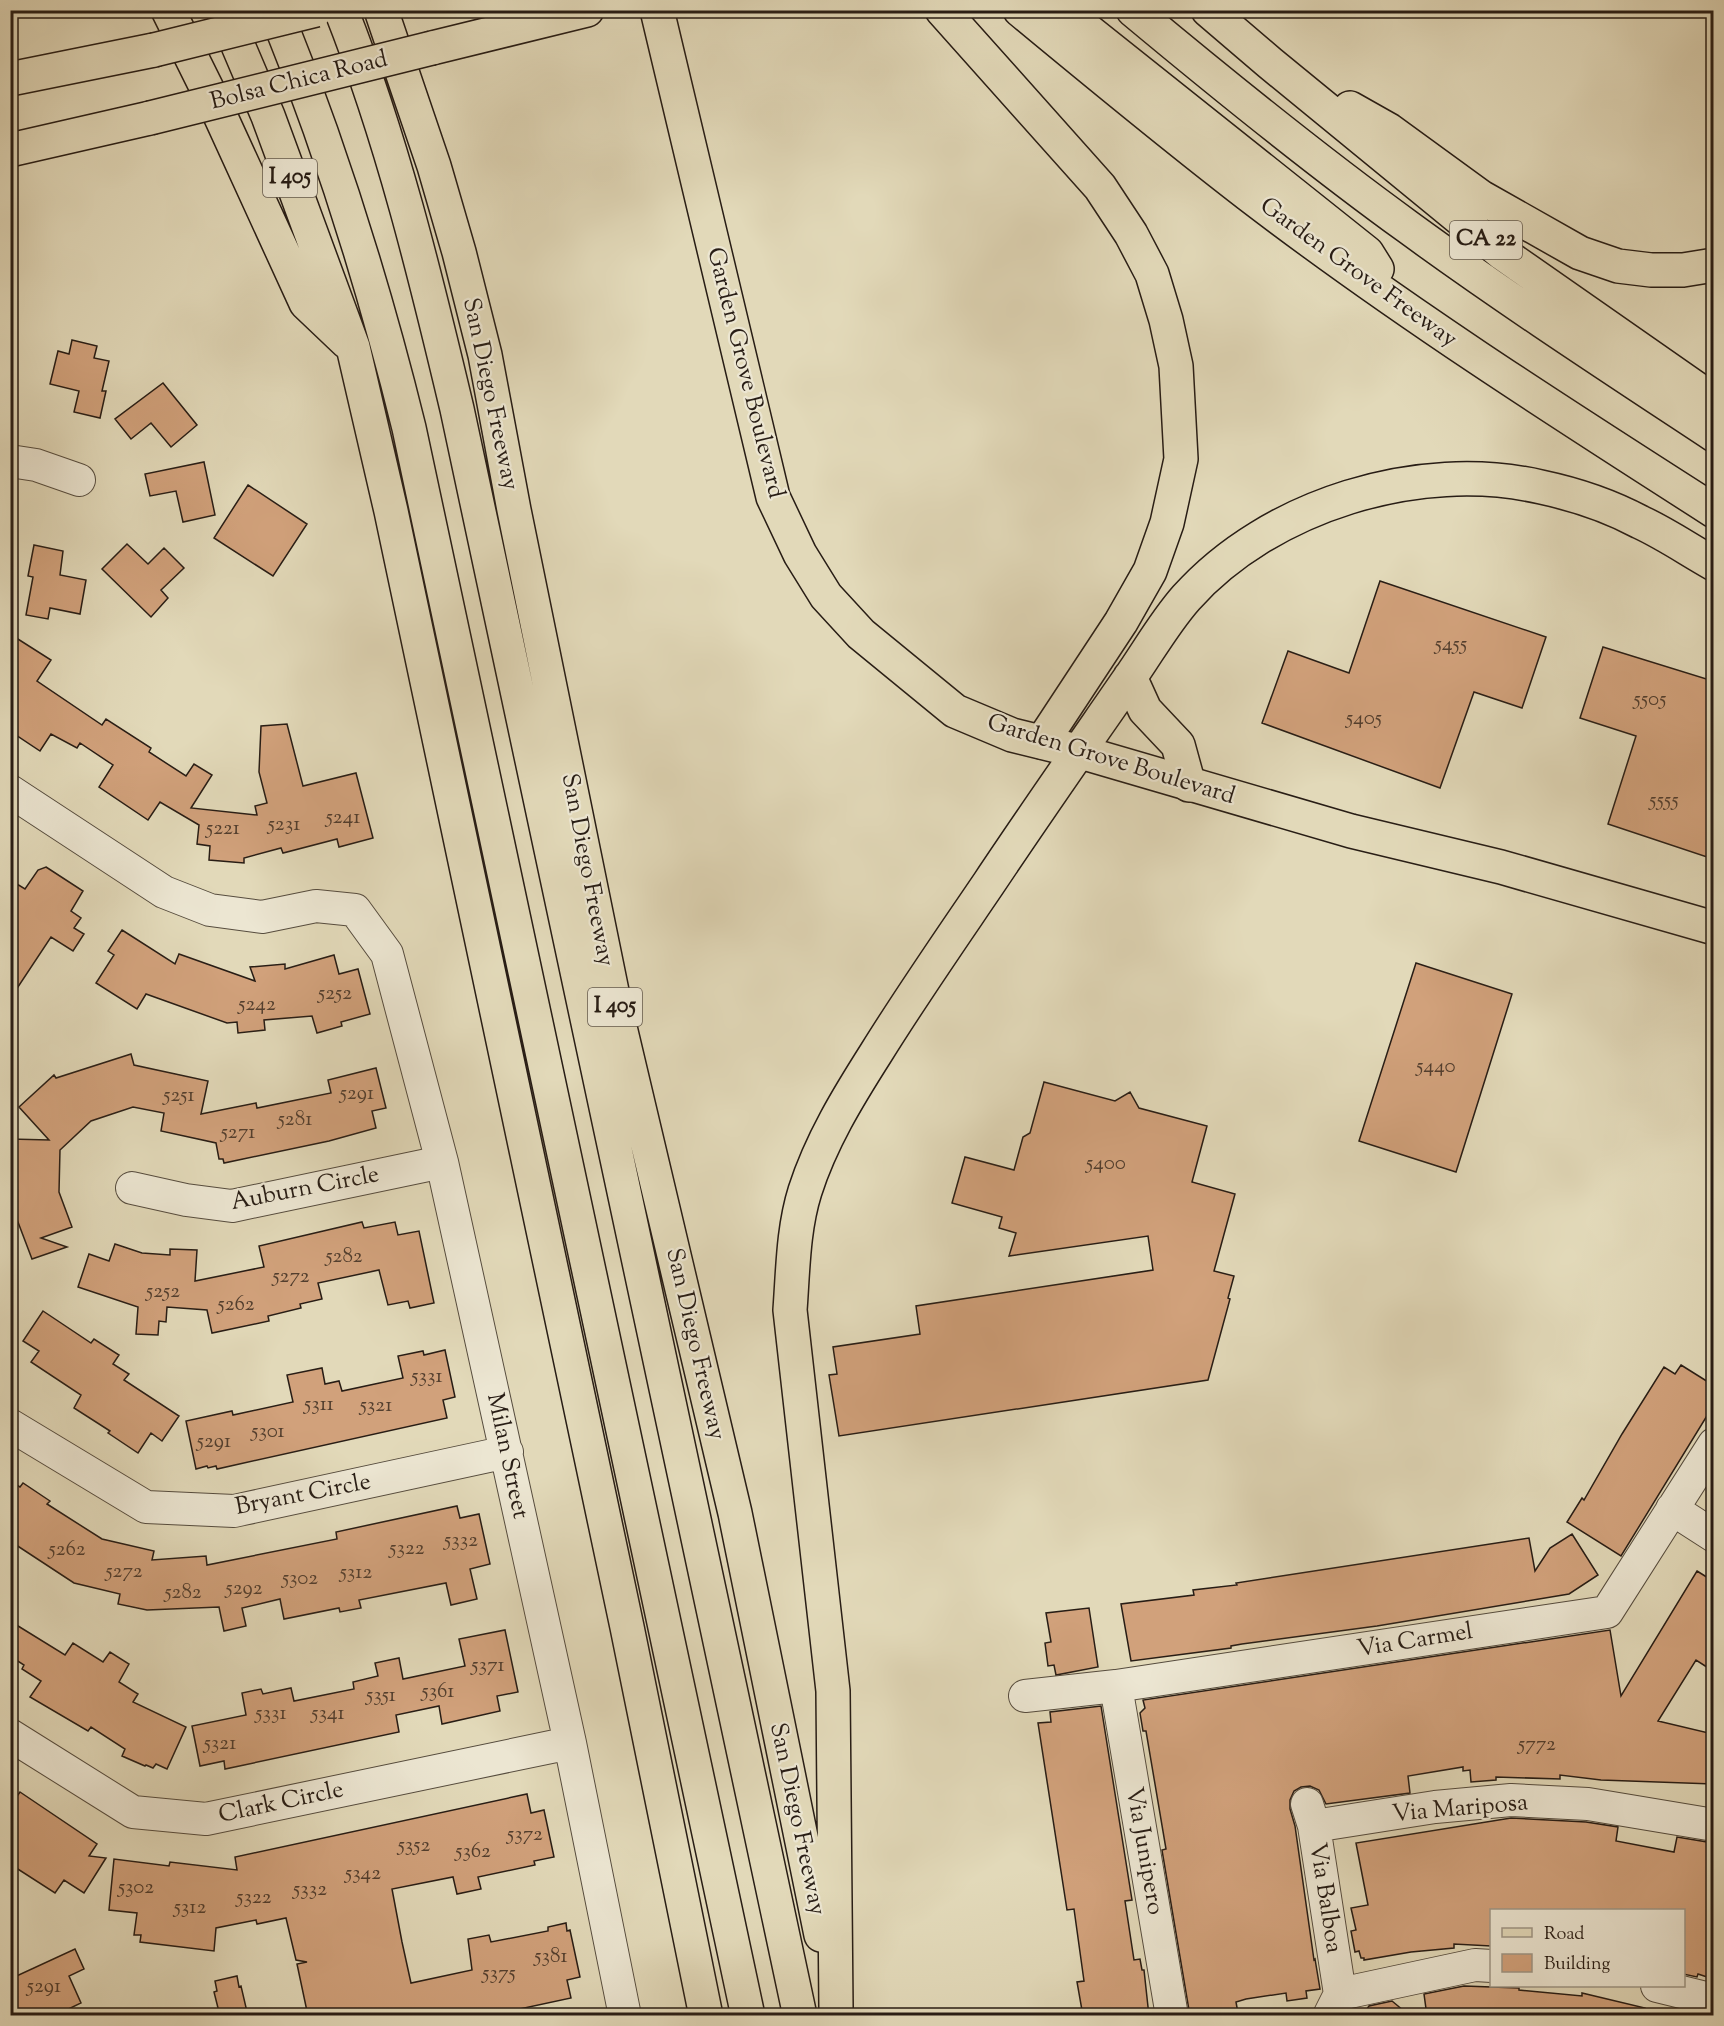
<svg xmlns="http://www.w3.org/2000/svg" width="1724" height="2026" viewBox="0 0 1724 2026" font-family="'Sorts Mill Goudy',serif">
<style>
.building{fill:#d1a17b;stroke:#281d15;stroke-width:1.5}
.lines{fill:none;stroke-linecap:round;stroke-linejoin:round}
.minor-casing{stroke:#564c3e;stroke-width:34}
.major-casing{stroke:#281d15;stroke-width:36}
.highway-casing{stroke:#281d15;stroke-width:36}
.minor{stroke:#ece6d2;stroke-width:32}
.major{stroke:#e2d9b9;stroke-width:33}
.highway{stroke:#e2d9b9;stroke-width:33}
.major-bridge-casing{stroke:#281d15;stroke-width:36;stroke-linecap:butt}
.major-bridge{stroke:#e2d9b9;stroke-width:33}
.labels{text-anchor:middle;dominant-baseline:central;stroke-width:4.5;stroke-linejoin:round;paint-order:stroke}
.number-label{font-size:21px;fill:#523e2e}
.shield{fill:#ece6d2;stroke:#63594e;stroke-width:1.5}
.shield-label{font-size:22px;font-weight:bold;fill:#281d15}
.street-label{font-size:24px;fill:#281d15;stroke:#ece6d2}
</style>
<rect width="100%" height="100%" fill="#e2d9b9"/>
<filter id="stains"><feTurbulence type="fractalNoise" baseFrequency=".00333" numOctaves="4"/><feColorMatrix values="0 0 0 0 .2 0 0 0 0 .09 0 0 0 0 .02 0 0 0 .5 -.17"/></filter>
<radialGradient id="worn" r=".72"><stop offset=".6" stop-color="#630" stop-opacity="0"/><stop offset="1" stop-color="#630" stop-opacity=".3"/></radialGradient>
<path class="building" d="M72,340l25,6 -3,12 15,3 -7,30h4l-6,27 -26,-6 5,-21 -29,-7 8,-33 11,3z
M163,383l34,42 -26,22 -20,-24 -20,16 -16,-20z
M204,462l11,53 -32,7 -7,-31 -26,5 -5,-22z
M248,485l59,39 -34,52 -59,-38z
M127,544l21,20 16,-16 20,20 -23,22 7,8 -17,19 -49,-48z
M34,545l29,6 -3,24 26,5 -6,34 -30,-6 -2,11 -22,-4 7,-38 -5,-1z
M1380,581l166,56 -24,71 -48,-16 -34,96 -178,-65 26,-72 61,22z
M10,634l41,26 -14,21 65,44 4,-6 45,29 -2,4 37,24 8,-12 18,11 -21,33 66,7 -2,-9 12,-3 -8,-31 2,-46 26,-2 16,62 53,-13 17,65 -34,9 -2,-8 -54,14 -2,-5 -37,10v5l-35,-3 1,-14 -13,-2 2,-19 -39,-23 -12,18 -49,-33 14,-22 -33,-22 -3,5 -26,-14 -11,17 -30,-20z
M1603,647l110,34v178l-105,-35 28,-88 -56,-18z
M46,867l37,24 -12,20 10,7 -7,10 10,6 -11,17 -22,-14 -41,62v-105l7,-10 8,5 13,-19z
M122,930l53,34 4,-10 76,27 -5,-14 35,-3v5l49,-14 5,19 19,-5 12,45 -29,8 1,4 -25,7 -5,-17 -48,4 1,10 -27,3 -1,-11 -10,1 -81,-29 -9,15 -41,-26 18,-28 -6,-4z
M1416,963l96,31 -56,178 -97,-31z
M131,1054l3,11 74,16 -7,33 55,-11 1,5 74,-15 -3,-13 48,-12 10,40 -14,3 4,17 -47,13 -105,22 -1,-4h-4l-3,-16 -55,-12 3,-18 -31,-6 -42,14 -31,29 -1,42 13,35 -31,11 26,9 -35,12 -22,-58v-62l39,1 -30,-33 35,-32 2,3z
M1044,1082l71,19 15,-9 9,16 68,18 -15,56 43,12 -21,77 20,5 -6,22 2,1 -22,81 -369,56 -10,-61 8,-1 -4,-27 87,-13 -4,-28 237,-36 -5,-34 -139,20 7,-23 -17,-5 3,-11 -50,-14 13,-46 49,13 9,-33 7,-4z
M362,1222l2,6 31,-6 3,13 21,-4 15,72 -24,5 -2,-7 -20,4 -9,-35 -61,13 4,16 -22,5 1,4 -33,8 1,5 -57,12 -5,-23 -40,-3 -1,15 -7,-1 -1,14 -22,-1 2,-27 -60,-20 11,-33 20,7 6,-17 27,9 28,2v-6l27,1 -2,31 69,-14 -5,-21z
M43,1311l48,32 3,-4 25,16 -6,9 16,10 -5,6 55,36 -17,25 -11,-8 -13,20 -30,-20 2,-2 -36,-23 7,-13 -50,-33 8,-11 -16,-10z
M445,1350l10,47 -12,3 4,18 -230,51 -1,-3 -8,2 -1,-2 -11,3 -10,-48 46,-10 1,4 60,-13 -6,-27 35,-7 3,16 14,-3 3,10 61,-13 -5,-22 25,-5 1,4z
M1681,1365l32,20v21l-92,150 -54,-34 15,-24 2,2 38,-66 42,-67 11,7z
M10,1481l10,6 3,-4 27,18 -3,3 55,35 52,12 -2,9 54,-4 1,9 130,-26 -1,-7 121,-26 3,12 19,-4 11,50 -20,5 7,30 -26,6 -5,-22 -87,17 2,8 -21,4 -1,-4 -55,11 -4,-20 -38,9 4,18 -22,5 -5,-24 -72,3 -29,-6 2,-10 -46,-11 -64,-42z
M1572,1534l26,41 -29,19 -192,32 -135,18 -11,2v2l-100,13 -10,-57 73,-9 -1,-5 44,-5 -1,-2 293,-45 6,33 15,-23z
M1697,1571l16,10v90l-17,-11 -38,61 55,13v50l-112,-4 -41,-5v4l-64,-2v3l-25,2 -1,-12 -7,1v-4l-55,9 2,17 -84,11 -7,-14 -9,-4 -9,1 -7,4 -4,9v9l5,17 19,134 1,-1 5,30 -14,2 1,7 -20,3 -1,-8 -40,6 -10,3 2,11 -14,3h-32l-1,-7 -2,1 -27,-160 4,-1 -20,-118h-3l-3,-18 5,-5 -2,-8 467,-70 11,66z
M1089,1608l9,59 -42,8 -2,-10 -6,1 -3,-23 6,-1 -5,-29z
M10,1621l55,34 8,-12 30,19 7,-10 19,12 -10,18 19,12 -5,8 53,25 -19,42 -11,-5 -3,4 -7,-3 -1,1 -23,-10 3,-7 -34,-22 -3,4 -58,-34 11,-16 -19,-12 2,-4 -14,-9z
M505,1630l13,62 -21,4 3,15 -58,13 -3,-18 -43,9 3,17 -174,37 -1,-8 -24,5 -8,-40 54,-11 -4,-22 19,-4 2,5 28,-6 3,13 60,-12 -1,-7 25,-6 -3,-13 24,-5 4,21 62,-13 -6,-27z
M1101,1706l31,194 -7,1 9,59 6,-1 2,11h2l5,46h-66l-6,-34 7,-1 -10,-72 -7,1 -29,-187 13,-1 -1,-10z
M20,1792l77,52 -8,12 17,2 -22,35 -20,-13 -9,13 -45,-29v-58z
M527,1794l4,19 13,-3 10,47 -20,4 1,4 -57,12 3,12 -24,5 -4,-17 -61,12 10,53 9,41 61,-13 -4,-31 21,-4 2,7 57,-11v-4l18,-4 1,8 3,-1 10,47 -13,3 4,18 -84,18h-179l-11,-52 10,-2 -11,-2 -10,-42 -29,6 -1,-4 -40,8 -2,23 -74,-9 1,-7h-7l3,-22 -28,-3 5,-51 55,7 1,-4 67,8 -2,-13z
M1511,1818l75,4 32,5 -2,14 58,11 3,-15 36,6v136l-15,-5 -1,3 -14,-3v-63h-192v35l-37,-2v4l-43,4 -47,8v-2h-3l-2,-7 -4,1 -4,-21 5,-1 -5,-22 17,-3 -12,-62z
M75,1949l9,20 -15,7 12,27 -27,13h-44v-37z
M237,1976l2,11 2,-1 7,30h-28l-6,-24 3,-1 -2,-10z
M1464,1986l55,2v2l63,6v-3l63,15 -1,8h-217l-3,-22z
M1392,2001l18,15h-48l7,-10z"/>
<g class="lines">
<defs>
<path id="minor" d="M10,461l26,4 43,15
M10,791l154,101 46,18 52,7 54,-11 39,4 32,44 55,208 128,581 55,273
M132,1188l54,12 46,6 210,-44
M10,1425l136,82 88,4 273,-59
M1672,1509l42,27
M1116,1686l56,330
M1025,1696l91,-10 491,-74 107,-168
M10,1735l123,77 73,7 364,-76
M1307,1804l7,22 26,168 -11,22
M1314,1826l121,-19 76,-7 77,4 126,21
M1657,1986l57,14
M1340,1994l135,-29 17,1"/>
<path id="major" d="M657,10l116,487 27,57 26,42 35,38 94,77 57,24 65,16 274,80 150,36 213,61
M432,48l155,-38
M10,79l144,-29
M10,150l140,-32"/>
<path id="highway" d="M168,10l51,103 87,190 41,39
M223,10l45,106 85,231 38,164 236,1116 79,389
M275,10c55,136 99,276 134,418l339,1588
M341,10c51,129 84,264 116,399l343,1607
M381,10l53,156 25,86 26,103 29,155 101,496 120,507 86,422
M942,10l158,177 31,47 21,40 14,46 10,46 5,93 -14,64 -17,48 -29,51 -79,120
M1020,10c76,63 151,125 229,185 149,114 307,215 465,316
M1062,10l305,243 10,16
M1133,10c90,75 181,149 275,217 100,73 203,140 306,208
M1208,10l62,53 232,190 212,148
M1350,108l39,22 92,67 99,56 38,13 33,4h32l31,-5
M1130,677l15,33 33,35 11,40
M836,2008l-3,-317 -43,-381c3,-40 3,-81 15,-119 16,-50 43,-94 71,-138 36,-58 75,-114 113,-170 46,-69 93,-136 140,-204 19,-27 35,-56 57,-81 83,-93 233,-139 355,-111 33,7 69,19 99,35 26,12 49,28 74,42"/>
</defs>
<use href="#minor" class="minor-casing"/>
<use href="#major" class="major-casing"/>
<use href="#highway" class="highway-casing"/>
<use href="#minor" class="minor"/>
<use href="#major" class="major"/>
<use href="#highway" class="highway"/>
<defs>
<path id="major-bridge" d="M154,50l162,-40
M150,118l282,-70"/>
</defs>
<use href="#major-bridge" class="major-bridge-casing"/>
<use href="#major-bridge" class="major-bridge"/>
</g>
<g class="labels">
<g class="number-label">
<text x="1451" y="645">5455</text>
<text x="1650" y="700">5505</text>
<text x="1364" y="719">5405</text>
<text x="1664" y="801">5555</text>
<text x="343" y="818">5241</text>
<text x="284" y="825">5231</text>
<text x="223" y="829">5221</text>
<text x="335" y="994">5252</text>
<text x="257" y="1005">5242</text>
<text x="1436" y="1067">5440</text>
<text x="357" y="1094">5291</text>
<text x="179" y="1096">5251</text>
<text x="295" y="1120">5281</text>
<text x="238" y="1133">5271</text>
<text x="1106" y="1164">5400</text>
<text x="344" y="1257">5282</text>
<text x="291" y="1277">5272</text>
<text x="163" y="1292">5252</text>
<text x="236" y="1305">5262</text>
<text x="427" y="1377">5331</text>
<text x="319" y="1405">5311</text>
<text x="376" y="1406">5321</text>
<text x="268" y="1432">5301</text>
<text x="214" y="1442">5291</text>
<text x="461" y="1541">5332</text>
<text x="407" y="1549">5322</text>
<text x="67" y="1550">5262</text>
<text x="124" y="1572">5272</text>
<text x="356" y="1573">5312</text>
<text x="300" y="1579">5302</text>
<text x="244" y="1589">5292</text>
<text x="183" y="1593">5282</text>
<text x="488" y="1666">5371</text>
<text x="438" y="1692">5361</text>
<text x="381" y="1696">5351</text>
<text x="271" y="1714">5331</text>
<text x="328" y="1714">5341</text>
<text x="220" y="1744">5321</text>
<text x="1537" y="1745">5772</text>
<text x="525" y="1835">5372</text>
<text x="414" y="1846">5352</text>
<text x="473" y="1852">5362</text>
<text x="363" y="1874">5342</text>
<text x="136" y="1888">5302</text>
<text x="310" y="1890">5332</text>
<text x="254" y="1898">5322</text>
<text x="190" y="1908">5312</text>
<text x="551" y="1957">5381</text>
<text x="499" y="1974">5375</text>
<text x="44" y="1987">5291</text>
</g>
<g class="shield">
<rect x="263" y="159" width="54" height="38" rx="4.5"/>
<rect x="1450" y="221" width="72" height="38" rx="4.5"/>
<rect x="588" y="988" width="54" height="38" rx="4.5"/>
</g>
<g class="shield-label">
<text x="290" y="178">I 405</text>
<text x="1486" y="240">CA 22</text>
<text x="615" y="1007">I 405</text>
</g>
<g class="street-label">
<text transform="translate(299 81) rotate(-14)">Bolsa Chica Road</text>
<text transform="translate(1358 273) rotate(36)">Garden Grove Freeway</text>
<text transform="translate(745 373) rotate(76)">Garden Grove Boulevard</text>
<text transform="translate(490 394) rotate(78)">San Diego Freeway</text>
<text transform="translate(1111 760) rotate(17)">Garden Grove Boulevard</text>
<text transform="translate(587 870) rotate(79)">San Diego Freeway</text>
<text transform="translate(305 1189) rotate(-11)">Auburn Circle</text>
<text transform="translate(695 1344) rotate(77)">San Diego Freeway</text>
<text transform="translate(507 1456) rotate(78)">Milan Street</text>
<text transform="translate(303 1495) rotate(-11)">Bryant Circle</text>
<text transform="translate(1415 1641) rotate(-9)">Via Carmel</text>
<text transform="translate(281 1803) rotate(-12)">Clark Circle</text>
<text transform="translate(1460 1809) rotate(-5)">Via Mariposa</text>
<text transform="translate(797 1819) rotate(78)">San Diego Freeway</text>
<text transform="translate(1144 1851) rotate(80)">Via Junipero</text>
<text transform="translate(1325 1898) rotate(81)">Via Balboa</text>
</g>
</g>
<rect width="1724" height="2026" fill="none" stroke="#e2d9b9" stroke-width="36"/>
<rect x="12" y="12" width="1700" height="2002" fill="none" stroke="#281d15" stroke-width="3"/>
<rect x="18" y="18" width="1688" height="1990" fill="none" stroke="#281d15" stroke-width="1.5"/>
<rect x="1490" y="1909" width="195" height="78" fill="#ece6d2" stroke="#9e9686" stroke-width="1.5"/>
<rect x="1502" y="1928" width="30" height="9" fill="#e2d9b9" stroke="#9e9686" stroke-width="1.5"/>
<text x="1544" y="1939" font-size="18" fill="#281d15">Road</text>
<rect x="1502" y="1954" width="30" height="18" fill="#d1a17b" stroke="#9e9686" stroke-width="1.5"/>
<text x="1544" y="1969" font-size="18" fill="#281d15">Building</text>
<rect width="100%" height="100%" filter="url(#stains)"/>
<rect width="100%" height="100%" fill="url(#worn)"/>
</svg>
